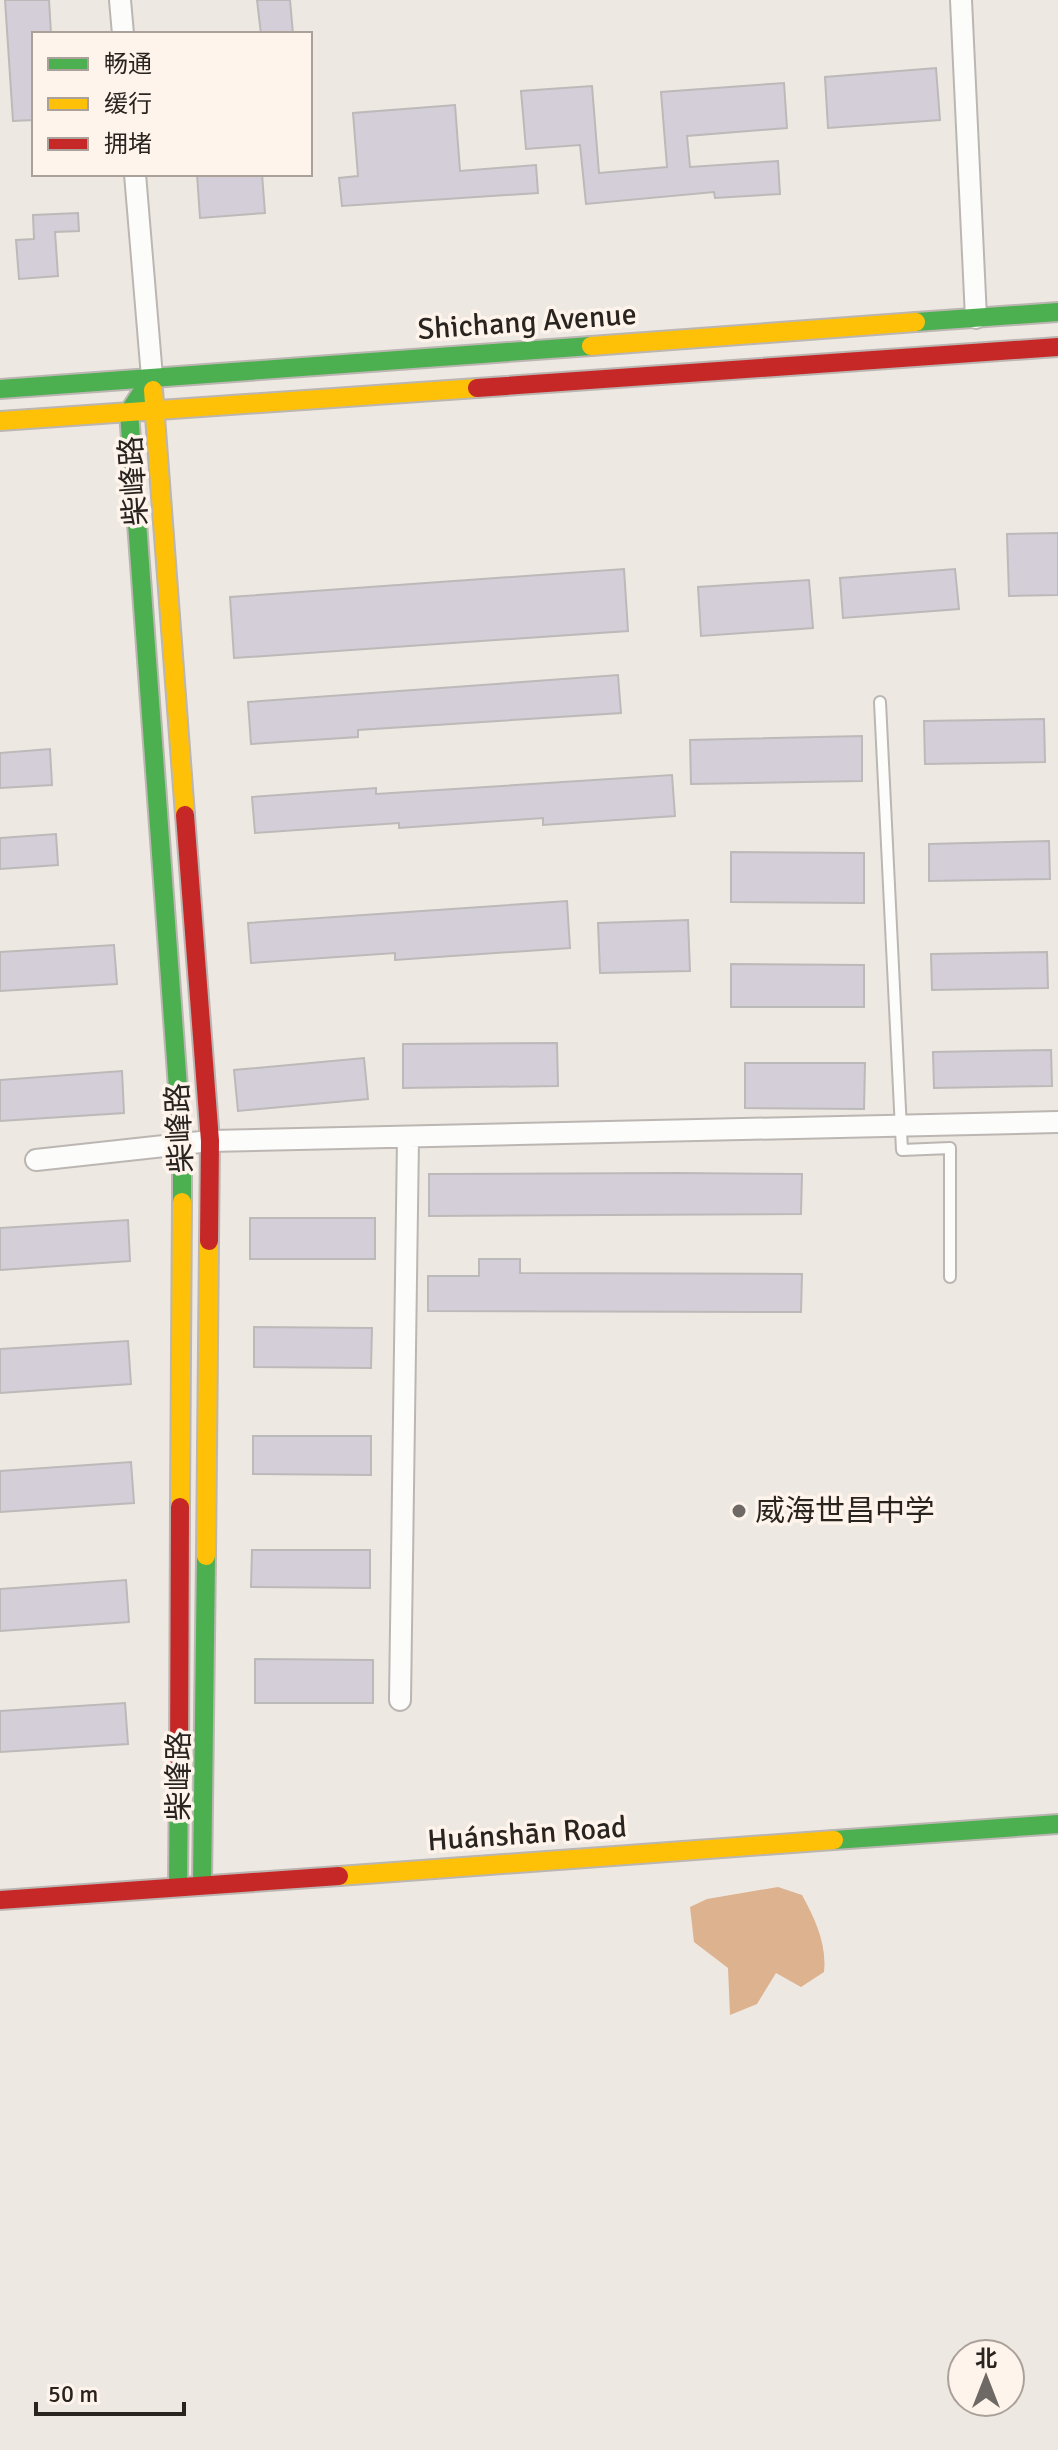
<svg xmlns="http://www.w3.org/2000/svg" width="1058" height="2450" viewBox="0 0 1058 2450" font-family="Signika,'Noto Sans SC',sans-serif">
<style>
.water{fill:#dcb28f}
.building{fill:#d4ced8;stroke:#bcb9b9;stroke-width:2}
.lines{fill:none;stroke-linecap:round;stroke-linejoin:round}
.lane-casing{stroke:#bbb6b2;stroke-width:14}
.street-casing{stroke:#bbb6b2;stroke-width:24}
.fast-casing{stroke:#bbb6b2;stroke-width:22}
.slow-casing{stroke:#bbb6b2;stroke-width:22}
.jam-casing{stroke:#bbb6b2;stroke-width:22}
.lane{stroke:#fcfcfb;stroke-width:10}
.street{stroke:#fcfcfb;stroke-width:20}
.fast{stroke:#4caf50;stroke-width:18}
.slow{stroke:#ffc107;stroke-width:18}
.jam{stroke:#c62828;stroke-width:18}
.poi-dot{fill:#6e6964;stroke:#fff4ec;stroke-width:3}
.labels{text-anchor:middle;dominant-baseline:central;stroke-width:7;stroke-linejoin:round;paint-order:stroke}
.street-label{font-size:30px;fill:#292420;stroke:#fff4ec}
.poi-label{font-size:30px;fill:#292420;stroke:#fff4ec;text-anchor:start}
</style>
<rect width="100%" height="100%" fill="#eee8e2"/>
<path class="water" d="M778,1887l24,8c13,24 25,49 22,77l-23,15 -25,-14 -19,31 -27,11 -2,-47 -34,-26 -4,-35 17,-8z"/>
<path class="building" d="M5,0h44l2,34h-17v86l-21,1z
M257,0h33l3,34h-32z
M936,68l4,52 -112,8 -3,-51z
M784,83l3,45 -100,8 3,31 88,-6 2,33 -65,4 -1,-6 -128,12 -6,-59 -54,4 -5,-58 71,-5 7,87 68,-6 -6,-75z
M455,105l5,66 76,-6 2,28 -196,13 -3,-28 19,-2 -5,-63z
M197,174h65l3,39 -65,5z
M78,213l1,18 -24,1 3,44 -39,3 -3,-39 18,-1 -1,-24z
M1058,533v62l-49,1 -2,-62z
M624,569l4,62 -394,27 -4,-61z
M955,569l4,40 -116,9 -3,-40z
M809,580l4,48 -112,8 -3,-49z
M618,675l3,38 -263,17v7l-107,7 -3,-42z
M1044,719l1,43 -120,2 -1,-43z
M862,736v45l-171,3 -1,-44z
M50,749l2,36 -52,3v-35z
M672,775l3,41 -132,9v-7l-144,10v-5l-144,10 -3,-36 124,-9v6z
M56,834l2,31 -58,4v-31z
M1049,841l1,38 -121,2v-37z
M731,852l133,1v50l-133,-1z
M567,901l3,47 -175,12v-7l-144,10 -3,-40z
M688,920l2,51 -90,2 -2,-50z
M114,945l3,39 -117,7v-39z
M1047,952l1,36 -116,2 -1,-36z
M731,964l133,1v42h-133z
M557,1043l1,43 -155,2v-44z
M1051,1050l1,36 -118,2 -1,-36z
M364,1058l4,41 -130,12 -4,-41z
M745,1063h120l-1,46 -119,-1z
M122,1071l2,42 -124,8v-41z
M677,1173l125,1 -1,40 -372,2v-42z
M250,1218h125v41h-125z
M128,1220l2,41 -130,9v-42z
M479,1259h41v14l282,1 -1,38 -373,-1v-35h51z
M254,1327l118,1 -1,40 -117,-1z
M128,1341l3,43 -131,9v-44z
M253,1436h118v39l-118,-1z
M131,1462l3,41 -134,9v-41z
M252,1550h118v38l-119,-1z
M126,1580l3,42 -129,9v-42z
M255,1659l118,1v43h-118z
M125,1703l3,41 -128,8v-41z"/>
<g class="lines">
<defs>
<path id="lane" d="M880,702l22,448 48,-2v129"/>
<path id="street" d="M120,0l3,34
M961,0l15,318
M135,174l17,203
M36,1160l174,-19 848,-19
M400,1700l8,-562"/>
<path id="fast" d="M916,322l142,-10
M0,389l591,-43
M140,395l-11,17 53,731v59
M834,1840l224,-16
M202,1885l4,-329
M178,1887l1,-120"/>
<path id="slow" d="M591,346l325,-24
M153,390l32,425
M0,421l477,-33
M180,1507l2,-305
M206,1556l3,-315
M339,1876l495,-36"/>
<path id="jam" d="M477,388l581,-41
M185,815l25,326 -1,100
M179,1767l1,-260
M0,1900l339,-24"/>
</defs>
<use href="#lane" class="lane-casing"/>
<use href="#street" class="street-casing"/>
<use href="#fast" class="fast-casing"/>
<use href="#slow" class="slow-casing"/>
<use href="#jam" class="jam-casing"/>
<use href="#lane" class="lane"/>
<use href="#street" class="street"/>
<use href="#fast" class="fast"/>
<use href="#slow" class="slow"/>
<use href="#jam" class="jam"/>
</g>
<circle class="poi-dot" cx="739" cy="1511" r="8"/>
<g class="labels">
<g class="street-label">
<text transform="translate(527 322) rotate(-4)">Shichang Avenue</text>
<text transform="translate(134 481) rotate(-94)">柴峰路</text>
<text transform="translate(180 1128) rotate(-93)">柴峰路</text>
<text transform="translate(179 1776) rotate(-90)">柴峰路</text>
<text transform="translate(527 1834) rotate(-4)">Huánshān Road</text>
</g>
<g class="poi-label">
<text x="755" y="1511">威海世昌中学</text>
</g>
</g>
<rect x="32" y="32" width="280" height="144" fill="#fff4ec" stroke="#a9a19a" stroke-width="2"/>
<rect x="48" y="58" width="40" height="12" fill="#4caf50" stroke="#a9a19a" stroke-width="2"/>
<text x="104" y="72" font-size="24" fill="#292420">畅通</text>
<rect x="48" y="98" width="40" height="12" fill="#ffc107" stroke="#a9a19a" stroke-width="2"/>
<text x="104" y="112" font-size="24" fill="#292420">缓行</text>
<rect x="48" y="138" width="40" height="12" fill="#c62828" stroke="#a9a19a" stroke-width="2"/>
<text x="104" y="152" font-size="24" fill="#292420">拥堵</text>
<g transform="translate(986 2378)"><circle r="38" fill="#fff4ec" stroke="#a9a19a" stroke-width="2"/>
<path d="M0-6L14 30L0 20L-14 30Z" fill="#6e6964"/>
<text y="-12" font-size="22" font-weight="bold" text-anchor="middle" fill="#292420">北</text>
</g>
<path d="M36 2402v12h148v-12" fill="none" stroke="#292420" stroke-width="4"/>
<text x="48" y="2402" font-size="24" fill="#292420" stroke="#fff4ec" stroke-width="6" paint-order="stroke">50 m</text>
</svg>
